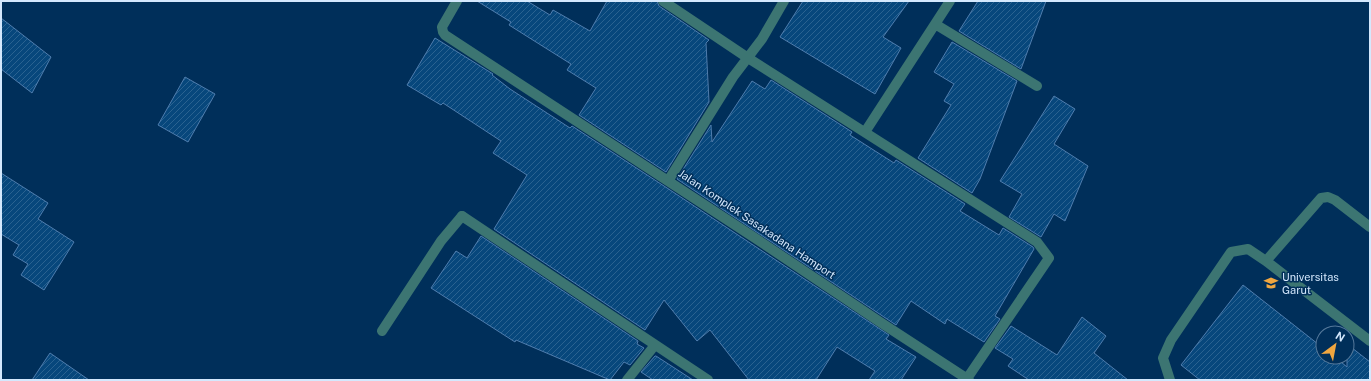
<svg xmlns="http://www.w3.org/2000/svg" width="1371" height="381" viewBox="0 0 1371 381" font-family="'Public Sans',sans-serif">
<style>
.building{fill:url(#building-hatch);stroke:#4f7dae}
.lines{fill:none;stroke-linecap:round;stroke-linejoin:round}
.service{stroke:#3c7572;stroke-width:10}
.minor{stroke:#3c7572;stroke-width:10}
.labels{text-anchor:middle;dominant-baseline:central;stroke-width:3;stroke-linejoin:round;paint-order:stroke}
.street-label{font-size:11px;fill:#d4e8fd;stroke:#002f5a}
.poi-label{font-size:11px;fill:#d4e8fd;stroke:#002f5a;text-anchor:start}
</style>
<defs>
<pattern id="building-hatch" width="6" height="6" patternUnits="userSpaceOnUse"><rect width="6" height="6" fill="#07477c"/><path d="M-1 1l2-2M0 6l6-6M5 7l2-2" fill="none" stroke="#2a6290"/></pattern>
</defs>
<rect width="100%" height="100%" fill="#002f5a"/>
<path class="building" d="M477,1h50l23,14 3,-5 37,21 17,-30h50l2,5 50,34 -3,3 3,59 -43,70 -87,-57 17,-27 -29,-18 4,-6 -62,-39 2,-3z
M803,1h106l-26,36 18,11 -26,46 -95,-57z
M978,1h68l-25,68 -62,-38z
M1,18l50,39 -19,36 -31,-24z
M435,38l58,36 -1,1 18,14 60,39 2,-2 92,60 225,149 -3,4 30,18 -15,23h-32l6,-9 -38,-24 -21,33h-67l-39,-50 -13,11 -33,-41 -19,30 -151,-101 33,-54 -34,-22 8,-12 -58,-38 -2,2 -34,-20z
M952,42l65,39 -37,98 -8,14 -54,-35 33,-53 -7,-4 10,-17 -20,-12z
M185,77l30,17 -27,48 -30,-17z
M771,80l81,52 -2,3 44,28 2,-3 69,44 -5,7 39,24 4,-7 30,19 1,2 -39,67 5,3 -16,23 -37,-23 -2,5 -34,-23 -15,24 -219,-146 34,-54 1,17 40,-61 13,8z
M1054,96l21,13 -21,35 34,22 -23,55 -11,-7 -13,23 -32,-20 13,-23 -22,-13z
M1,173l47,30 -10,16 36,23 -30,48 -23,-15 7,-11 -15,-9 6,-10 -18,-11z
M481,236l157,105 -1,3 7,4 -14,17 -6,-3 -14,18 -94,-40 -1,2 -84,-54 25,-37 11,7z
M1243,285l80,63v9h12l12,10v-23l23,18v18h-170l-19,-15z
M1082,317l24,19 -12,17 34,27h-99l-21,-14 5,-7 -18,-11 16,-22 46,29z
M50,353l39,27h-57z
M655,356h1l37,24h-40l-12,-8z"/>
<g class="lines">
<path class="service" d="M1266,261l55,-63 7,-1 7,3 35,27
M382,331l59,-90 21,-25
M1170,380l-7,-22 8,-18 60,-88 17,-3 18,12 104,80"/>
<path class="minor" d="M457,1l-15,26 1,5 2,3 223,146
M663,1l85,57 289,184 12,16 -83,122
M784,1l-22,38 -29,38 -65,104 87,57 128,86 86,56
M935,24l102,62
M865,132l85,-131
M462,216l246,164
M627,380l28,-35"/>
</g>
<defs>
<symbol id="university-bare" viewBox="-9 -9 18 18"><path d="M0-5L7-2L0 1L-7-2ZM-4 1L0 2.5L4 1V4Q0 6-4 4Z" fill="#f1a63f" stroke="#002f5a" stroke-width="2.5" paint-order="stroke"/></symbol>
</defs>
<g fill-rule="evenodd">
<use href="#university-bare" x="1261" y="273" width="20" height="20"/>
</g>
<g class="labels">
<g class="street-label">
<text transform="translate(757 224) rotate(34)">Jalan Komplek Sasakadana Hamport</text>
</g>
<g class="poi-label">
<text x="1282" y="277">Universitas<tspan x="1282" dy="13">Garut</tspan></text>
</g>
</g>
<rect width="1371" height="381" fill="none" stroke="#d4e8fd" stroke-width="4"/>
<g transform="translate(1335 345) rotate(32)"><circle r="19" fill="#002f5a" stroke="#55799b"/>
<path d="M0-3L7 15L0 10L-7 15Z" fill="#f1a63f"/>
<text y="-6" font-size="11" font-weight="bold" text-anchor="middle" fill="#d4e8fd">N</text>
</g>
</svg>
